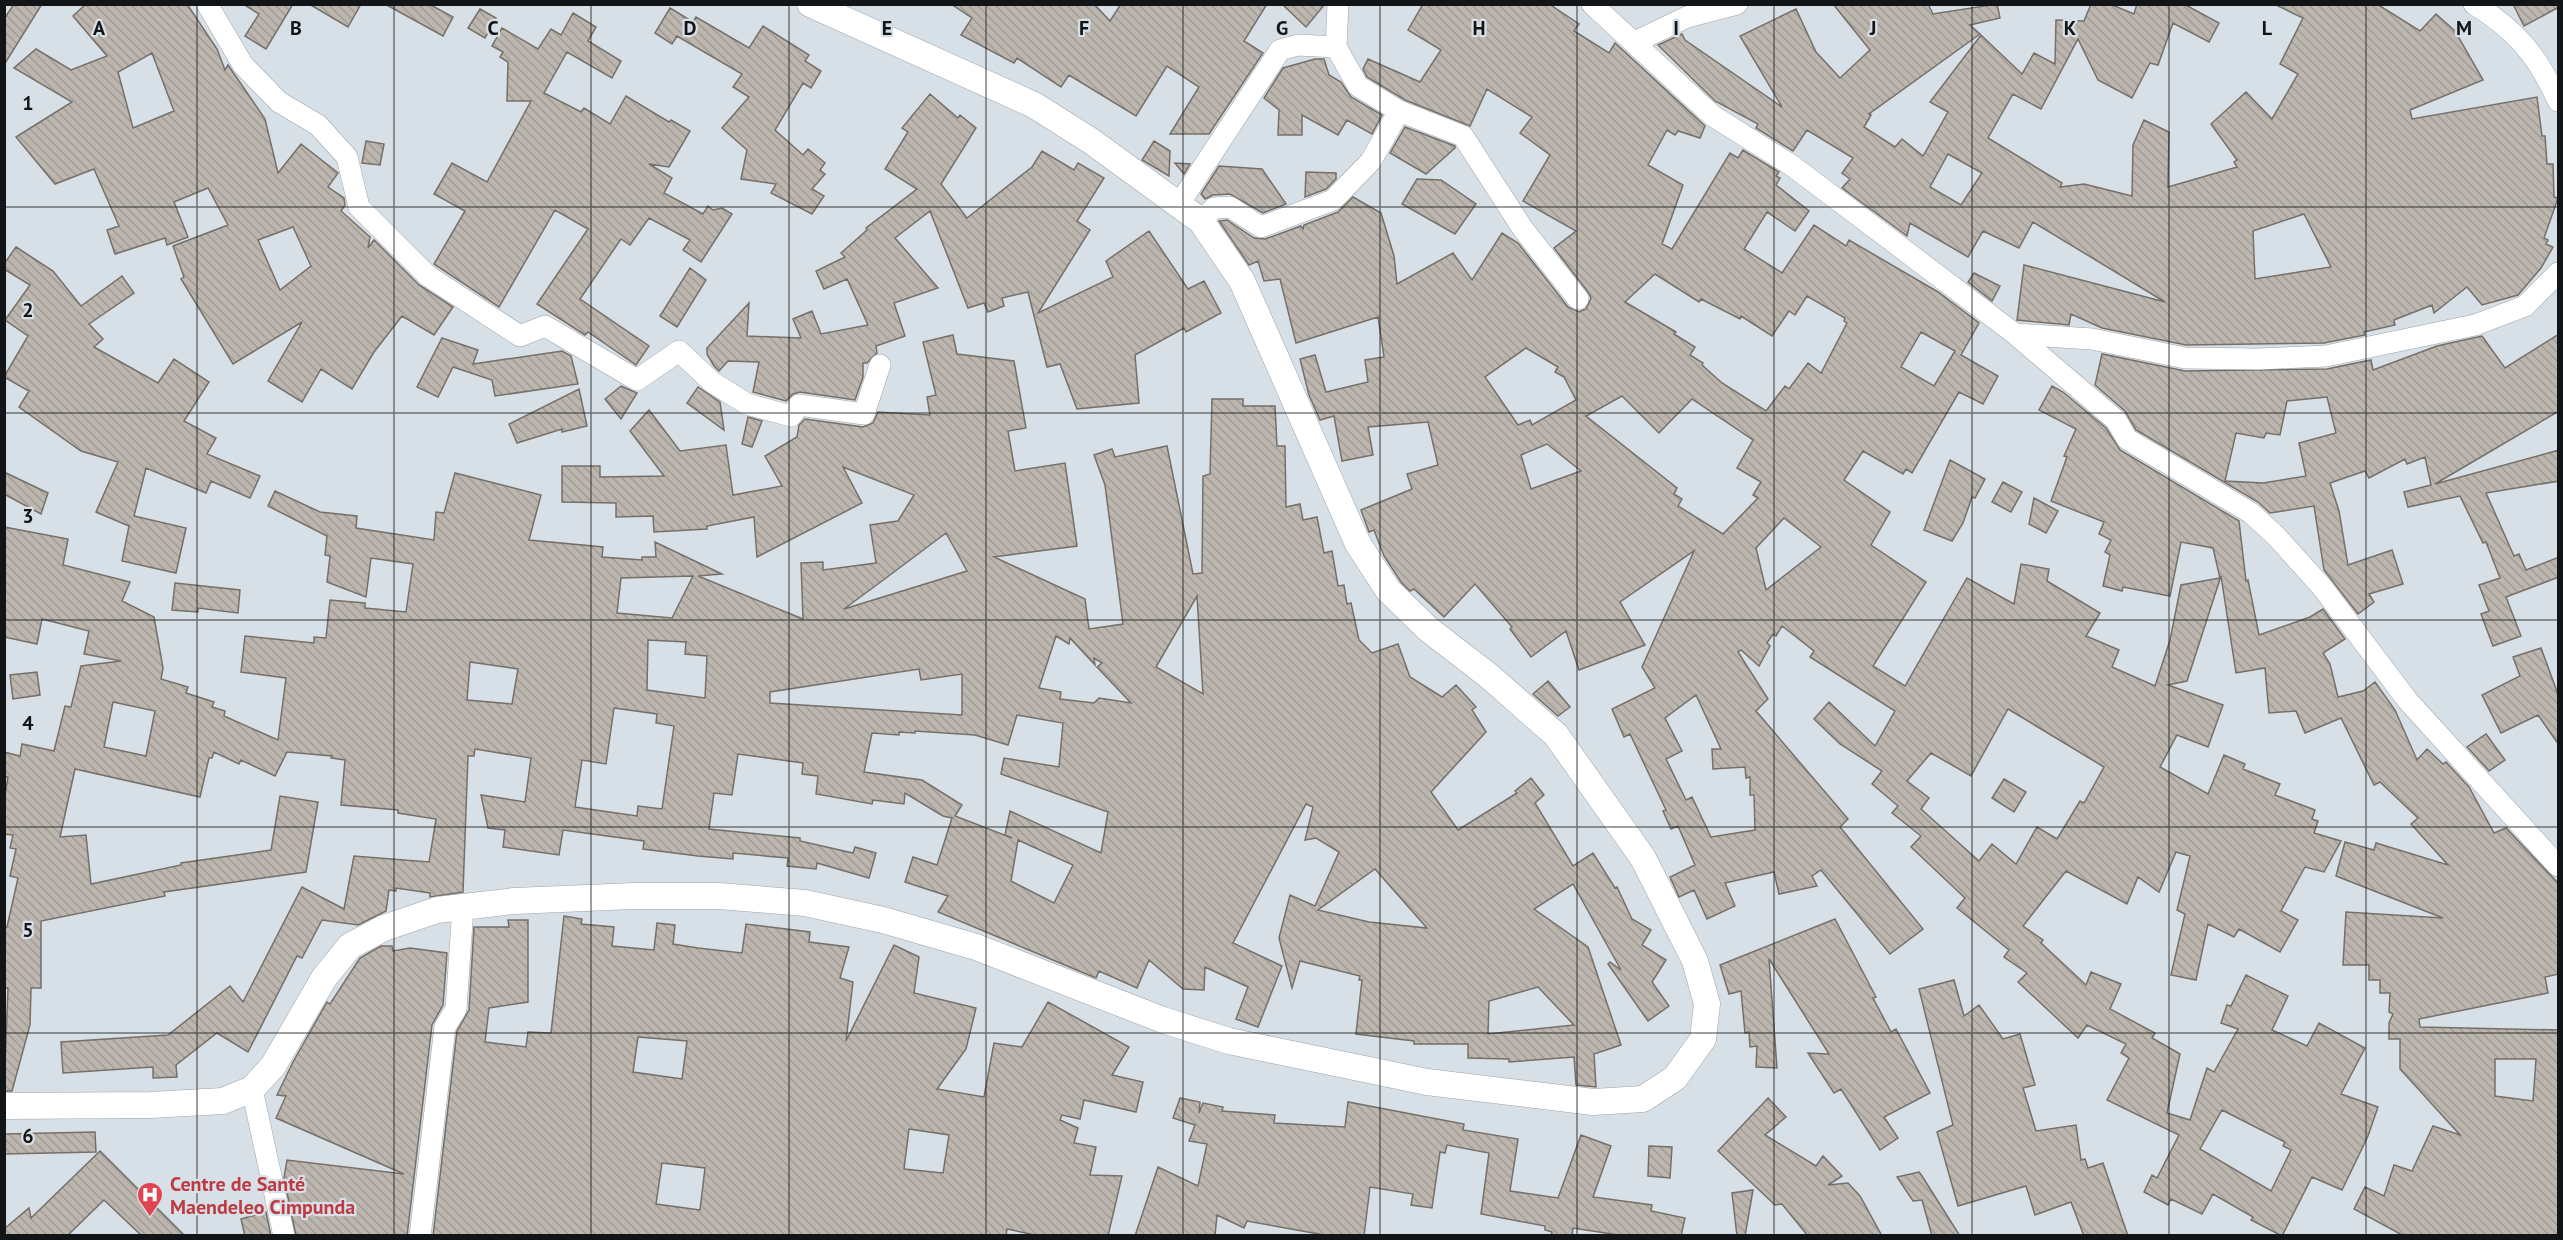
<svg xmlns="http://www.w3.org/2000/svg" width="2563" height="1240" viewBox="0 0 2563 1240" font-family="'PT Sans',sans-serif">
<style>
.building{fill:url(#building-back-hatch);stroke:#756f69;stroke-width:1.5;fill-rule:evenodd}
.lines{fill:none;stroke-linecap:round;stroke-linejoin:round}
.minor-casing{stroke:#9ca4a9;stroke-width:22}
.tertiary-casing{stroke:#9ca4a9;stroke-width:27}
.minor{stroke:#fff;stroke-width:21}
.tertiary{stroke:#fff;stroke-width:26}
.grid{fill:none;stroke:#121517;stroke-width:1.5;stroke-opacity:0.55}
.labels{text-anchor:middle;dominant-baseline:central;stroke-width:4.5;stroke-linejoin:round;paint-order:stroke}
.health-label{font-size:20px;font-weight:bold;fill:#be3a42;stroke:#d8e0e7;text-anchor:start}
.grid-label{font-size:20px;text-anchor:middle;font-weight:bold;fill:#121517;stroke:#d8e0e7;stroke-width:4.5;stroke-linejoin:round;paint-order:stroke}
</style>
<defs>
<pattern id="building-back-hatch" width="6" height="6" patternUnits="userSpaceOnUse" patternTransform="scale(1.5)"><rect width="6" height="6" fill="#bcb6af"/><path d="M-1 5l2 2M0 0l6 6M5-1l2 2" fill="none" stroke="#a19c96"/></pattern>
</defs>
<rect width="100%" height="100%" fill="#d8e0e7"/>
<path class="building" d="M14,4h28l-38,61v-46z
M86,4h101l30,45 8,21 3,-5 37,54 13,54 23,-29 37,29 -10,14 16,11 1,7 -4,6 29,26 -2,11 6,-8 45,45 34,22 -19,28 -32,-19 -28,36 -22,37 -31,-20 -19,33 -34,-21 34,-59 -69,42 -52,-85 3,-2 -11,-31 55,-21 -20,-37 -34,14 14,35 -21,8 -2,-7 -50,16 -8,-24 12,-4 -25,-57 -39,15 -39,-47 56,-35 -58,-34 22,-19 35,21 36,-14 -34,-40zM152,53l22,58 -41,17 -15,-56zM293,227l18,39 -31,24 -22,-50z
M243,4h50l-27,45 -21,-13 14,-22z
M309,4h52l-13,23z
M385,4h44l24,13 -10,19z
M951,4h143l16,17 11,-17h146l-23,37 19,12 -54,81h-39l29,-47 -32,-21 -31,50 -67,-41 -8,12 -44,-29 -3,5 -53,-28 11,-17z
M1282,4h43l-19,23z
M1423,4h126l30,20 -5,7 35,22 6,-10 90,83 -5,12 -22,-7 -3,4 -8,-5 -19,35 35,20 -21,59 10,5 58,-96 8,5 5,-8 36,22 -3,4 4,2 -4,7 33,26 -14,20 -28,-19 -23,37 38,24 32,-48 32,21 3,-6 89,52 41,31 -18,32 37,21 -15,28 -24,-12 -47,81 -6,-4 -3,5 -40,-23 -19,29 46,32 -19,33 55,37 -53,84 32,20 62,-108 47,26 7,-40 28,5 -2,12 53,32 -14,23 33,14 -7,17 43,19 15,-46 11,-55 39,-7 -7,-30 -32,-6 -11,54 -47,-9 -1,4 -19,-5 7,-31 -5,-3 6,-12 -12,-6 5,-12 -53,-21 16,-44 -3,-1 12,-27 -37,-19 13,-24 11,6 43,36 14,22 119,71 7,60 2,-1 11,55 51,-18 13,-8 22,30 -22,14 7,11 8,33 25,-6 12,-9 20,28 22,50 10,-11 16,15 3,-2 23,25 25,46 12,-5 53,56v90l-14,3 3,16 -129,26 1,8 139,3v206h-155l-50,-27 11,-22 19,9 10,-31 18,6 21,-45 27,9 -60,-66v-30h-11v-16l4,-9 -4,-2 1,-19h-10v-13h-11v-15h-26l3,-53 97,6 -107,-42 9,-34 29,8 2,-7 72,22 -37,-41 7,-6 -38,-36 -6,3 -33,-67 -36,15 -9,-22 -27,2 -4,-45 -29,5 -15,-97 -34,105 -19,4 55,20 -15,42 -31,-12 -17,32 48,27 16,-39 21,9 -2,5 37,15 -5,11 40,15 -3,9 6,2 -4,12 27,8 -17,31 -19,-5 -24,44 17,9 -18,32 -41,-23 -5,8 -26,-13 -12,56 -25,-5 14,-61 -8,-4 13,-54 -14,-4 -17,40 -21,-15 -11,27 -61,-33 -43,55 20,14 -2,3 45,42 5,-13 30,12 -11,25 45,24 -3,5 28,16 -13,59 23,7 17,-52 7,4 24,-43 -17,-6 6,-18 4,1 15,-31 42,21 -16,34 35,16 12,-23 46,25 -24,46 37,13 -10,29 -26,54 -30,-13 -30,59 -31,-16 2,-3 -40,-23 -11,20 -31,-15 -3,6 -24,-13 8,-17 5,3 22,-43 -72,-35 22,-42 -8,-5 5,-9 -39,-19 -9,13 -60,-56 9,-9 -23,-16 5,-7 -52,-42 8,-10 -54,-51 10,-11 -29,-23 6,-7 -26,-22 10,-13 -42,-27 -26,-25 15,-17 46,44 20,-35 -85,-54 4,-6 -32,-25 -6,10 -3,-2 -6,9 3,3 -11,20 -18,-16 -3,2 30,47 -12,12 92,108 -8,8 83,102 -33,25 -69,-84 -9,6 5,10 -38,8 -5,-22 -49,11 10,23 -28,13 -13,-29 -15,7 -9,-20 25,-12 -17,-39 -7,3 -8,-18 3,-1 -36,-76 -6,3 -12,-28 43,-21 -13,-21 52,-116 -74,51 25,43 -66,25 -13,-39 -35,26 -21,-28 2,-2 -37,-43 -31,33 -30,-28 -4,2 -9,-9 -17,-26 -10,-26 -5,2 -8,-22 51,-21 -5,-15 31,-9 -10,-43 -60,5 5,28 -31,6 -8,-45 -14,4 -11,-25 -9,-36 15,-4 11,37 42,-10 -3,-22 19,-3 -6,-40 -82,26 -16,-64 -16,2 -6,-20 -9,4 -30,-44 8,-1 27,18 11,1 36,-13 2,3 1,-4 34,-13 15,-15 28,16 13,43 3,28 56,-31 19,27 30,-47 16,10 50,64 11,5 7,-3 5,-11 -3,-6 -34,-44 22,-17 -53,-30 27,-46 -30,-22 12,-16 -45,-28 -17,37 -65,-26 -38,-23 -4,-8 5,-10 52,23 21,-32 -33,-20zM1655,274l44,28 2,-3 39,20 1,-3 31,20 17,-25 6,4 12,-19 38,22 -1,3 3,2 -26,50 -13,-10 -19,26 -4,-3 -19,25 -44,-28 -20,-18 1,-2 -13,-8 5,-8 -21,-13 2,-2 -51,-30zM1921,332l34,19 -21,35 -33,-19zM1526,348l32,19 -3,5 9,5 12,23 -44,25 -2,-5 -12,5 -33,-48zM1622,396l37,37 33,-34 61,41 -16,28 24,14 -8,13 5,3 -35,36 -45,-28 4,-7 -8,-5 3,-6 -91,-72zM1547,444l34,27 -50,18 -10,-34zM1784,518l37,29 -55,43 -10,-42zM1696,695l25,54h-9l1,20 32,-2 1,11 4,-1v18h4l1,35 -44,7 -19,-40 -6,3 -20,-41 16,-8 -17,-33zM2008,709l96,58 -20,36 -4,-2 -23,38 -20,-12 -21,37 -24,-20 -13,17 -58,-52 8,-11 -22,-17 24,-28 40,23zM2495,1059h41l-3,42 -38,-5zM2222,1110l63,32 -2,4 8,4 -20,41 -71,-42z
M1833,4h95l5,10 64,-10 3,14 -30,7 10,9 -111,80 2,1 -7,12 31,20 7,-8 21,17 25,-44 -18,-10 51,-67 41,39 12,-21 21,11 1,-44 28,1 7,-17h19l24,10 3,-10h47l35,19 -10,19 -36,-19 -15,42 -8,-2 -18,35 -34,-18 -20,-41 -37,70 -28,-15 -25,44 74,45 -2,4 24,-3 48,12 1,-51 11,-25 25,12 -1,55 69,-20 -3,-5 3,-2 -26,-36 35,-32 26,27 26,-45 -18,-10 23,-46 -29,-14h103l43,27 16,-17 19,17 28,49 -73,30 2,9 125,-22 5,39h3l2,28h6l1,33 4,1 -14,40 4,2 -2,4 7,3 -12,21 -23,27 -36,10 -15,-18 -33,26 -2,-8 -38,15 1,5 -31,7 1,3 -41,8 -138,2 -84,-17 -31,-14 -2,11 -52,-5 7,-55 141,37 -132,-80 -14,26 -36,-17 -15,26 -58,-34 -3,13 -65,-48 8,-9 -8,-6 11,-15 -46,-28 -14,21 -37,-23 2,-4 -43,-23 -57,-56 24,-11 3,6 97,67 -42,-71 56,-27 20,43 24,26 30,-28zM1948,154l34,19 -21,32 -31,-18zM2304,214l27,53 -76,12 -2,-48z
M2513,4h46v3l-35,19z
M670,8l23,14 3,-5 53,31 14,-22 46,29 -4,6 16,10 -10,17 -8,-5 -28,47 28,25 5,-6 17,14 -5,7 5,4 -13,15 12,7 -12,18 -41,-21 5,-9 -35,-5 6,-29 -25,-22 27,-31 -16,-10 9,-13 -65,-38 -5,8 -17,-11z
M480,9l16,9 -11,20 -17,-10z
M573,13l23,14 -8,14 33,20 -9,17 -45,-26 -23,41 37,19 3,-4 26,16 16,-28 43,26 2,-2 19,11 -21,36 -20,-3 23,14 -8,15 39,21 5,-8 5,4 9,-2 10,6 -31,48 -18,-12 7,-10 -41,-22 -19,27 -9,-6 -41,60 69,47 -13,19 -48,-33 -3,3 -48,-31 51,-75 -33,-19 -56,97 -65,-43 31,-53 -31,-17 18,-31 35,19 44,-81h-24l1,-39 -8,-5 3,-5 -11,-6 10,-18 36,21 13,-20 10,6z
M1315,59h9l5,16 12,7 10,15 31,18 -10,19 -25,-14 -9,15 -36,-20v20h-24l1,-25 -15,-12 19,-30z
M930,94l28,24 2,-3 16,13 -35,56 26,34 65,-51 10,-16 32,19 4,-7 26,15 -27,43 13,9 -52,83 75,-36 -7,-16 43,-30 39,58 16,-8 17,32 -35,19 -2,-4 -49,27 4,48 -62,6 -17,-45 -13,3 -19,-75 -26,6 2,8 -16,6 -4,-9 -16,5 -38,-97 -35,27 43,50 -44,15 11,33 -29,10 1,7 -10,10h-4v14l-8,23 -55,-8 -7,2 -7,7 -33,-9 6,-30 -31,-1 -9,10 -5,-5 -7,-12v-6l42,-45 -2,33 54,2 -8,-19 19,-8 9,23 47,-9 -21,-46 -23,10 -8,-18 29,-14 -4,-4 26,-23 -1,-2 51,-39 -32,-20 23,-37 -6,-4z
M1405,127l50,19v2l-29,26 -36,-21z
M366,141l18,3 -4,21 -18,-2z
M1154,141l16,10 -1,25 -27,-16z
M1175,163l15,1 -6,10z
M1219,166l43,3 24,35 -23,9 -33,-19 -17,1 -8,4 -4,-5z
M1306,172l30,1v6l-10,10 -21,8z
M1417,179l24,1 35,24 -21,30 -53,-30z
M16,247l37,24 28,35 41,-30 12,17 -45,31 14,15 -9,8 64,36 16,-24 35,23 -25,39 32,17 -9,16 53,22 -10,22 -39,-17 -5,12 -60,-25 -12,48 52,12 -10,45 -54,-12 7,-35 -33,-14 22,-50 -37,-11 -62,-44 10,-16 -25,-14 24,-41 -23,-16 25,-35 -26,-16v-5z
M690,268l16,12 -29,47 -17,-11z
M1974,273l26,13 -8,15 -24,-19z
M2559,334v77l-124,73 124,-34v31l-73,12 28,63 5,-2 7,16 33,-13v20l-53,20 15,39 -28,10 -12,-32 8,-3 -10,-26 21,-7 -14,-36 -3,1 -23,-47 -52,11 -4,-15 27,-7 -6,-28 -18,7 -2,-5 -36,19 -4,-7 -35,12 9,28 9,54 44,-15 11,34 -34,10 5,8 -16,12 -34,-44 -10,-64 -44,7 -12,-11 -122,-72 -11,-19 -30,-26 7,-31 83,17 142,-2 44,-9 2,10 64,-24 45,-10 23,32zM2327,397l9,36 -37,10 7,33 -43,7 -38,-2 11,-48 28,5 2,-5 14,2 7,-34z
M953,335l4,19 57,7 12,67 -18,3 7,40 50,-8 12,83 -83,11 91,42 4,30 34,-5 -18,-139 -11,-30 18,-6 3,8 52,-11 26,128 9,-1 1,-97 7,-2 2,-75h31v7h32l2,40h8l1,61 14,-3 3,16 14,-3 7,36 8,-2 6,35 6,-1 3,19 4,-1 8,37 13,13 26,-9 12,33 32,20 14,-12 20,22 -4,3 14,22 -55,60 27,38 59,-37 -2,-2 16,-13 13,17 -9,8 38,63 20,-13 22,35 2,-1 15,32 19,11 -9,15 24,15 -14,22 17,24 -21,15 -40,-57 2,-2 11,8 -48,-86 -39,25 54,38 33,98 -27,9 2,33 -20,-2 -2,-28 -65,5v-3l-41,-1v-14h-54v-3l-58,-7 6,-54h-3l1,-4 -60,-15 -8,27 -13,-50 11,-43 25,11 24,-54 -23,-14 -11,2 8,-33 -7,-3 -73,139 49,23 -24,61 -22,-8 12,-32 -43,-20 -1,23 -21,-1 -34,-29 -12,28 -38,-17 -3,7 -158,-66 10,-16 -43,-14 8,-25 24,8 15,-47 -9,-2 -38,-23 -1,11 -31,-4 -1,4 -56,-10 2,-18 -16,-2 1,-11 -65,-9 -6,41 -18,-2 -5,36 91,9v3l53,12 2,-6 21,6 -7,25 -52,-15 -1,6 -29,-3 1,-8 -55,-5v6l-35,-3 -55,-7 1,-8 -81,-11 -4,25 -56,-8 2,-17 -17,-2 -7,-33 44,7 6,-44 -56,-9 -1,7h-6l-5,136 -33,5v-4l-34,-5v3l-7,-1 -3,21 -28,14 -36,-5 -20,38 -5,-2 -49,96 -31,-19 -41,32 1,12 -24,1v-11l-90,6 -2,-31 107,-7 62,-49 13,16 59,-115 42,22 10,-53 75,6 7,-43 -38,-6v-3l-57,-5 4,-45 -14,-2 1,-2 -45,-4 -12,24 -34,-16 -2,4 -25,-12 -2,6h-3l-9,39 -125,-28 -15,68 26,-2 5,49 90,-19v-2l90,-13 9,-54 38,6 -12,70 -142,20 1,4 -124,25v67h-10l-1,37 -18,66h-8l4,-103h-3l-1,-61h3l11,-49 -8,-2 6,-27 -6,-1 3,-13 -9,-1v-34l4,-23h-4v-25l16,4 2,-12 32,7 11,-45 6,1 10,-41 40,-5 -37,-7 5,-23 -47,-12 -5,25 -33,-7v-110l64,12 -5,26 67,17 -8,19 32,16 9,51 -2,11 27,8 -2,6 28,9 -2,5 13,4 -1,5 54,24 8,-62 -45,-6 4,-36 69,7v-6l12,1 4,-38 35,3v5l41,4 7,-48 -42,-6 -5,39 -39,-15 3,-26 -5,-1 2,-19 -59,-30 7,-15 45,21 37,4 -1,12 78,12 2,-28 8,1 11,-40 86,22 -12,45 74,7 -1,10 40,3v-3h14l-1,-15 67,32 -24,2 105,43 -2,-56 22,-1v8l53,-7 -6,-38 28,-4 16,-26 -71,-28 19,36 -105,54 -3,-40 -47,9v3l-53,3 -1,-16 -37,1v-14l-54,-1v-36h38v11l64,-1 -34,-45 19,-21 31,41 46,-6 7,50 49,-9 -17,-30 32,-19 2,-12 6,-6 58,8 10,-4 5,-11 52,3 -3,-18 9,-2 -13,-53zM946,533l21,38 -123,38 42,-31zM693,576l-21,42 -55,-5 4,-35zM1197,596l6,98 -47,-27zM1056,636l13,8 1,-6 25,27 -1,-7 8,5 -5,4 34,36 -32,-5 -5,5 -34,-4 1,-7 -22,-4zM648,640l38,2 -1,12 22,2 -2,42 -58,-8zM470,662l48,7 -6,35 -45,-4zM919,669l2,11 41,-6v41l-192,-12v-11zM113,702l42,9 -9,45 -42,-9zM614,708l43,6 -1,9 18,3 -12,83 -24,-3 -1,10 -62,-9 7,-47 24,4zM1017,715l46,8 -4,44 -55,-9 -3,16 107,38 -7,41 -91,-42 -5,24 7,3 -57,-22 7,-11 -40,-25 -58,-8 8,-39 27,2v-3l16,1v-2l60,4 33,10zM1018,840l55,25 -19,38 -43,-22zM1375,869l52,59 -58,-6 -51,-12zM1538,987l36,38 -86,9 1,-33z
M442,338l36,12 -5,14 89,-13 9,5 7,28 -83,12 -3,-16 -39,-13 -15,30 -21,-10z
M621,386l16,7 -16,26 -16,-20z
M698,387l22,15 4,28 -37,-27z
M579,389l8,37 -25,6v-3l-45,14 -8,-19z
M748,417l14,4 -10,26 -10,-3z
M1950,460l35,19 -10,19 -3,-1 -9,26 -11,18 -28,-11z
M4,472l44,21 -7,21 -37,-20z
M2003,482l19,10 -11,20 -19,-10z
M2034,498l24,13 -12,22 -17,-9z
M175,583l65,7 -2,23 -40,-5v4l-26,-2z
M2541,648l18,49v48l-21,-30 -37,18 -19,-38 38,-19 -7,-19z
M37,672l3,23 -27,4 -3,-24z
M1548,681l22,26 -12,9 -25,-22z
M2486,734l19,26 -16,11 -22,-24z
M2004,779l22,13 -12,20 -22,-14z
M564,916l18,3 -1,5 33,3 -2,19 42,4 3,-27 18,2 -2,19 25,4 44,5 4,-29 64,8 -1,10 40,5 -9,31 13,4 -7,59 48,-96 25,12 -5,36 62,15 -10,41 -29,40 47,8 10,-54 28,4 26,-45 81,45 -17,28 31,7 -7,30 -52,-12 -4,19 -18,-4 -2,5 18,8 -4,15 22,4 -6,28 32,1 -14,60h-68l-33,-7 -1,7h-573l24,-205 12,-21 5,-83h35l-1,-7h20v82l-39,6 -4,34 41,5 2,-15 23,1zM638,1037l49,4 -5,38 -49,-7zM909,1129l40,6 -6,38 -39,-4zM662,1163l43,5 -5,42 -44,-6z
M1835,919l41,78 -3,1 18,34 5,-3 34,64 -46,24 14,21 -18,12 -39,-61 -7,4 -26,-40 21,1 -60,-95 8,109 -21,-1 1,-21 -7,1 -1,-15 -4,1 -4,-42 -12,3 -9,-29z
M381,946h11l1,5 17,-3 37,5 -4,52 -11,20 -25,211h-111l-12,-58 3,-18 117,14 -128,-56 10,-22 -9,-1 16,-33 34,-60 3,2 30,-46z
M1954,980l10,36 15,-11 24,34 17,-5 15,51 -12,3 13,43 40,-6 5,35 4,-1 3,9 15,-5 25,73h-44l-13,-34 -36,13 -9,-29 -68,20 -21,-74 16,-7 -34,-136z
M1180,1098l20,4 -1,11 4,-10 20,4 -1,4 53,4 -1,8 71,4 3,-25 116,22 -1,6 55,9 -8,52 48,7 23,-63 30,11 -18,51 59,8 -1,6 34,7 -4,18h-56l-52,-8 -1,8h-21l1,-4 -7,-2v-4l-64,-12 8,-61 -42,-8 -2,8 -5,-1 -8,56 -21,-3 2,-11 -43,-7 -6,49h-34l-83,-15 -3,7 -27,-13 -2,21h-80l23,-69 40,19 9,-42 -18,-3 6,-16 -22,-7z
M1768,1098l18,19 -21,18 51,31 7,-10 19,20 -14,9 20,-2 12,13 22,40h-74l-26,-32 -7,1 -57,-54z
M95,1132l1,20 -92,2v-20z
M1649,1146l23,1 -2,31 -22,-2z
M100,1151l85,85h-43l-38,-36 -37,36h-63v-7l25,-21 2,10z
M1919,1172l3,4 38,60h-28l-10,-36 -9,1 -16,-24z
M1753,1190l-8,46h-8l-5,-43z
M266,1212l5,24h-26l-4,-17z"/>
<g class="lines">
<defs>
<path id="minor" d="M207,4l36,61 36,37 39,23 29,32 12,50 69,69 92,60 25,-10 92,54 42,-29 33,31 35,22 44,12 8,-11 65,9 16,-49
M1592,4l121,112 78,49 121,91 103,78 101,86 11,19 124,74 25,23 46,51 86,114 150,165
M2474,4c42,26 64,52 84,97
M1635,42l52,-25 50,-13
M1336,47l2,-43
M1179,204l101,-154 18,-5 38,2 22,39 41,25
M1201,221l13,-13 16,-1 31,20 72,-27 38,-39 28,-50 64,25 60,93 55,70
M2015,334l77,5 93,19 72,1 69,-3 149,-31 50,-19 33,-33
M252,1089l32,147
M420,1236l25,-209 11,-18 7,-102"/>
<path id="tertiary" d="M4,1106l147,-1 72,-4 29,-12 21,-23 51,-88 26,-32 34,-18 53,-18 77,-9 120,-5h85l86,7 78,17 93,27 187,73 66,21 198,41 166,20 50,-3 32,-21 28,-39 4,-35 -12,-43 -52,-103 -87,-123 -67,-59 -61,-47 -40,-39 -30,-46 -116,-263 -41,-60 -110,-80 -57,-36 -224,-101"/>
</defs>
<use href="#minor" class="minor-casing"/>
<use href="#tertiary" class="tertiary-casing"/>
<use href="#minor" class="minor"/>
<use href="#tertiary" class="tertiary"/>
</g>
<path class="grid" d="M197,4v1232M394,4v1232M591,4v1232M789,4v1232M986,4v1232M1183,4v1232M1380,4v1232M1577,4v1232M1774,4v1232M1972,4v1232M2169,4v1232M2366,4v1232M4,207h2554M4,413h2554M4,620h2554M4,827h2554M4,1033h2554"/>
<defs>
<symbol id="hospital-pin" viewBox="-11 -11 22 30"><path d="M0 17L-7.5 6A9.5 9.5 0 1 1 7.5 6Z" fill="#e0444e" stroke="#d8e0e7"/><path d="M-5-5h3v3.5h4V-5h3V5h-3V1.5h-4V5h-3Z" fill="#fff"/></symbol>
</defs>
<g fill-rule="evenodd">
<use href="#hospital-pin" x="135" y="1180" width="30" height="40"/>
</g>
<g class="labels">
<g class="health-label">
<text x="170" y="1184">Centre de Santé<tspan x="170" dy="23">Maendeleo Cimpunda</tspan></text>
</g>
</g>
<g class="grid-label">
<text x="99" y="35">A</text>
<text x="296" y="35">B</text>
<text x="493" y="35">C</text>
<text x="690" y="35">D</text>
<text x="887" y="35">E</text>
<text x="1084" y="35">F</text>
<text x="1282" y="35">G</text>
<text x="1479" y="35">H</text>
<text x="1676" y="35">I</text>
<text x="1873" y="35">J</text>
<text x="2070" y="35">K</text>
<text x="2267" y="35">L</text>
<text x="2464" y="35">M</text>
<text x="28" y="110">1</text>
<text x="28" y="317">2</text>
<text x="28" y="523">3</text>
<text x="28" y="730">4</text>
<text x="28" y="937">5</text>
<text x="28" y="1143">6</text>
</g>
<rect width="2563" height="1240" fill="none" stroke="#121517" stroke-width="12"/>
</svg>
